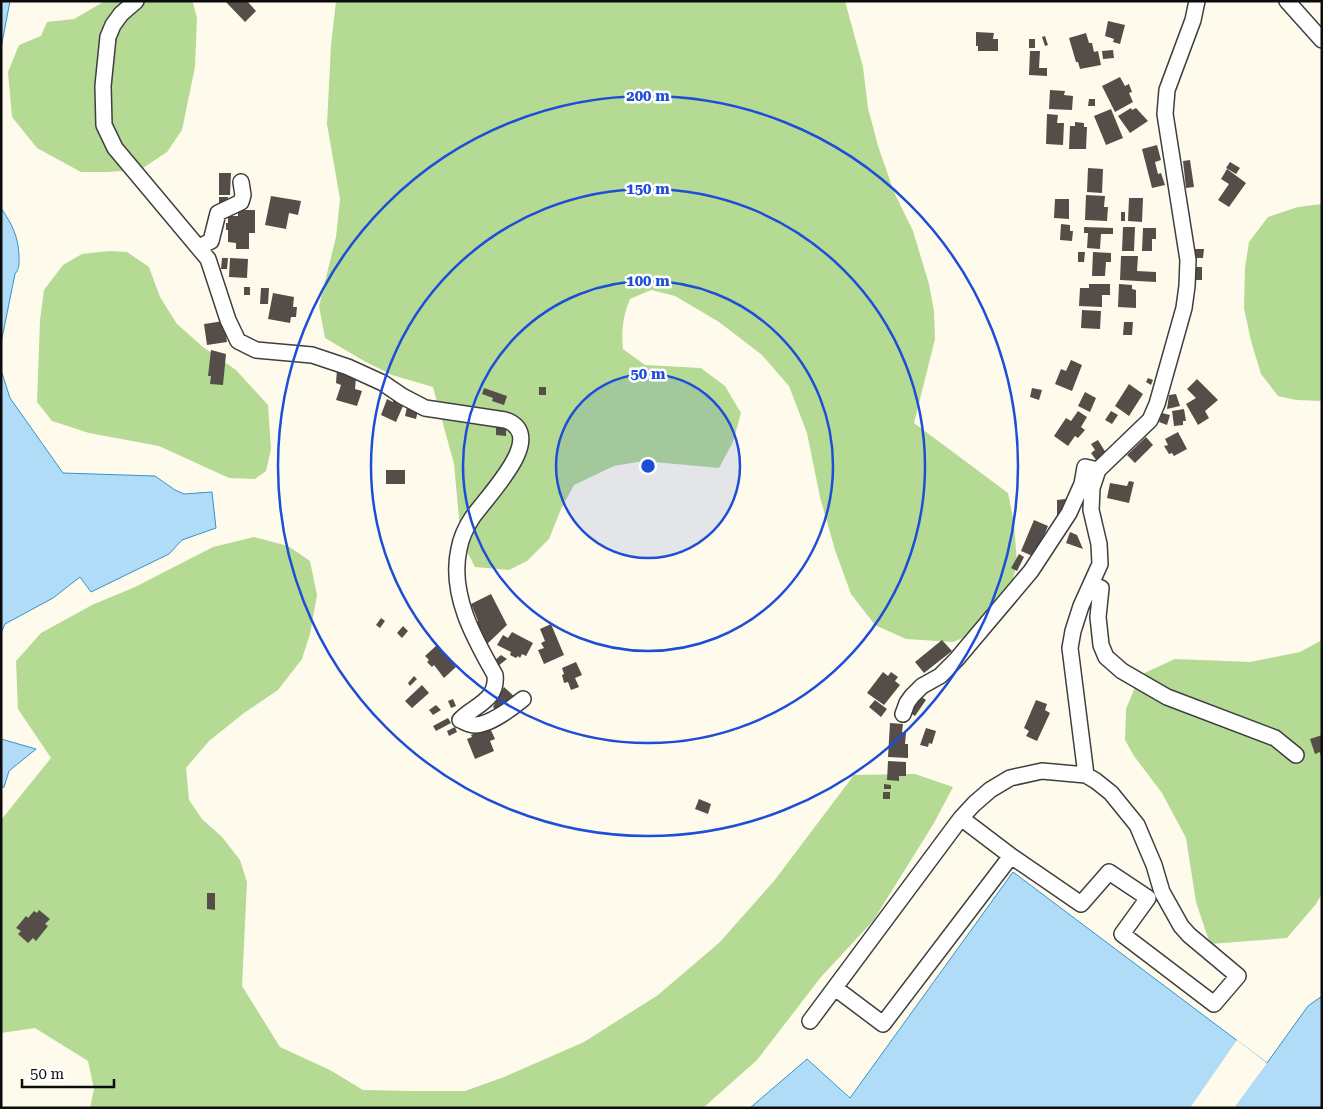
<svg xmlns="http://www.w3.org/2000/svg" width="1323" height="1109" viewBox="0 0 1323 1109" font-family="'Roboto Serif',serif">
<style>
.forest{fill:#b4da94}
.water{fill:#b0dcf7;stroke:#3692cf}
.pier{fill:#fffbec}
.building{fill:#554d48}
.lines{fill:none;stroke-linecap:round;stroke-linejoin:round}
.minor-casing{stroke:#3f3f3f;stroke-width:18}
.minor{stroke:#fff;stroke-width:15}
.ring{fill:none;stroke:#1d4ed8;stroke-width:2.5}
.centre{fill:#1d4ed8;stroke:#fff;stroke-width:2.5}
.ring-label{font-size:15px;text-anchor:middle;font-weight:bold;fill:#1d4ed8;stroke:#fff;stroke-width:5;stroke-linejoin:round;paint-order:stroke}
</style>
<rect width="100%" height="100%" fill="#fffbec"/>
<path class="forest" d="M105,1h86l2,2 4,15 -2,49 -13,63 -15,22 -27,18 -33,2h-26l-44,-24 -25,-31 -4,-45 11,-27 22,-9 6,-14 27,-3z
M336,1h509l18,66 5,41 10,38 16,46 19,39 16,53 5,27 1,28 -21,84 94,70 6,30 3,40 -9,37 -21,28 -34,14 -47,-3 -31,-14 -24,-31 -16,-44 -15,-53 -13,-64 -18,-47 -27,-31 -43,-33 -44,-26 -24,-6 -21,9c-7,17 -9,32 -7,50l22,16 56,3 24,18 16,27 -8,29 -14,26 -76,-7 -29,5 -40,19 -13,24 -12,30 -22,22 -18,9 -34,-3 -14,-27 -7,-76 -21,-77 -41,-12 -28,-14 -39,-23 -6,-32 17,-69 4,-38 -13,-75 4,-79z
M1322,204v197l-26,-1 -18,-4 -17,-22 -10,-33 -7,-33 1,-40 4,-26 19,-25 30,-10z
M109,251l18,1 22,15 11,30 17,27 26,23 33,23 32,35 3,44 -5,22 -11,8 -26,-1 -70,-32 -70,-13 -37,-12 -15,-19 3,-82 4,-30 19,-25 19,-11z
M254,537l34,9 22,15 7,34 -7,39 -8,25 -24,31 -34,23 -35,28 -23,27 3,32 13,19 20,18 18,23 7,22 -5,104 38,61 50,23 33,20 49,1h53l39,-14 80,-35 74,-47 62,-53 54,-61 80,-106 61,-1 38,13 -19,36 -61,98 -52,56 -64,83 -54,48h-613l4,-19 -6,-28 -53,-33 -34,5v-213l50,-62 -33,-49 -2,-48 25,-28 51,-28 43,-18 78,-40z
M1322,640v254l-6,10 -29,34 -77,6 -14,-42 -10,-64 -24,-45 -28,-37 -9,-16 1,-31 14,-34 35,-16 75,3 50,-10z"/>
<path class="water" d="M1,1h9l-9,47z
M1,208c11,16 17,28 18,47 0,8 1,13 -4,19l-14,69z
M1,370l9,28 53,75 92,3 20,14 9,4 28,-2 4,36 -34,12 -13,14 -78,38 -11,-15 -27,21 -48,26 -4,9z
M1,739l35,10 -27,22 -5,16 -3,1z
M1013,872l254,191 41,-57 14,-10v112h-572l57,-49 43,39z"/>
<path class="pier" d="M1237,1040l30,23 -33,45h-44z"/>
<path class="building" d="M225,1h22l9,10 -11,11z
M1108,21l17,4 -5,19 -7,-2 1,-3 -9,-3z
M976,32l18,1 -1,6h5v12h-20v-5h-2z
M1086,33l3,10h3l2,9 4,-1 3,14 -21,4 -2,-7h-2l-7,-24z
M1045,36l3,9 -3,1 -3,-9z
M1029,39h6v9h-6z
M1113,50l1,8 -11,1 -1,-8z
M1030,51h10l-1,17h8v8l-18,-1z
M1120,77l5,9 4,-2 3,8 -3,1 4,9 -18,10 -13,-26z
M1050,90l15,1 -1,4 9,1 -1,14 -23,-1z
M1089,99h6v7h-7z
M1131,108l1,2 4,-2 12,13 -18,12 -12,-17z
M1111,109l12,29 -17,7 -12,-29z
M1047,114l11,1 -1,8h7l-1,22 -17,-1z
M1075,122l9,1v4h3l-1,22h-17l1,-23h5z
M1157,145l4,15 -6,2 3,12 3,-1 4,12 -13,3 -10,-39z
M1190,160l4,27 -8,1 -3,-27z
M1230,162l10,6 -4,6 -10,-6z
M1088,168l15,1 -1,24 -15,-1z
M1227,169l19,14 -17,24 -11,-7 11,-16 -8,-5z
M219,173h12l-1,22h-11z
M1086,195l19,1 -1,11h4l-1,14 -22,-1z
M271,196l30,5 -3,14 -9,-2 -3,16 -21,-4z
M219,197h9l-1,6h-8z
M1129,198h14l-1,24 -14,-1z
M1055,199h14v20l-15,-1z
M238,210h17v23h-6v16h-13v-6l-8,-1v-12h-2v-7h2v-7h10z
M1121,212h4v9h-4z
M1061,224l9,1v6h3l-1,10 -12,-1z
M1084,227l29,1v6h-12l-1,15 -13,-1 1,-15h-4z
M1123,227h12l-1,24h-12z
M1143,228h13v11h-4v12h-10z
M1195,249h9l-1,9h-8z
M1078,252h7l-1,10h-6z
M1093,252l18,1v9h-5l-1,14h-13z
M1121,256h17l-1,15 19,1v10l-36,-2z
M222,258h6l-1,11h-6z
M230,258l18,1 -1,19 -18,-1z
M1195,267h7v13h-7z
M1089,284h21v11h-8v12l-23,-1 1,-18h9z
M1119,284l13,1v4l4,1v18l-18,-1z
M244,287h6v8h-6z
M261,288h8l-1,16h-8z
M273,293l21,4 -1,10h4l-1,10h-5l-1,6 -22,-4z
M1082,310l19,1 -1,18 -19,-1z
M224,321l3,21 -20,3 -3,-21z
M1124,322h9l-1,13h-9z
M211,350l15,4 -3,31 -13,-1 1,-8h-3z
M1071,360l11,5 -10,26 -17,-7 6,-15 5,2z
M337,369l19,9 -1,11 7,2 -5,15 -21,-6 5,-15 -5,-2z
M1148,378l5,2 -2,5 -5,-3z
M1197,379l21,21 -13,11 4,7 -11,7 -12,-21 10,-6 -9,-9z
M1129,384l14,10 -14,22 -14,-10z
M539,387h7v8h-7z
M484,388l23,8 -3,9 -12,-4 1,-3 -11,-4z
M1032,388l10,2 -3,10 -9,-3z
M1085,392l11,6 -6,14 -12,-6z
M1176,394l4,12 -13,3 2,-14z
M387,399l6,3 1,-3 5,2 -1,3 5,2 -7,16 -15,-7z
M407,407l11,3 -2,9 -11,-3z
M1184,409l2,12h-3v4l-9,1 -2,-15z
M1078,411l9,6 -6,10 4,3 -7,8 -3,-2 -7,10 -14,-10 12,-18 5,3z
M1111,411l7,4 -6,9 -7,-4z
M1162,413l8,2 -3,10 -8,-3z
M496,426l10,1v9l-10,-1z
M1178,432l9,17 -13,7 -2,-3 -3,1 -5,-8 4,-1 -3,-6z
M1146,437l7,8 -18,18 -8,-8z
M1098,440l8,13 -10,7 -5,-7 4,-3 -4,-6z
M386,470h19v14h-19z
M1129,481l5,1 -5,21 -22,-5 3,-15 17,3z
M1065,499l1,8 -4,10h-5v-17z
M1034,520l14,6 -13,31 -14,-6z
M1070,532l7,3 6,14 -17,-6z
M1019,554l5,3 -7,14 -6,-3z
M491,594l16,31 -21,20 -11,-22 3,-2 -7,-17z
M381,618l4,3 -5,7 -4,-3z
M551,624l13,31 -20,9 -6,-14 6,-2 -3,-5 4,-2 -5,-12z
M403,626l5,5 -6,7 -5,-5z
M512,632l21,11 -7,13 -4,-2 -2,4 -2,-2 -2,2 -6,-3 1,-3 -14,-7 6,-10 5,3z
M942,640l10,11 -28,22 -9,-11z
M437,645l19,22 -12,11 -10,-13 -2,2 -5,-5 2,-2 -4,-4z
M501,655l6,4 -9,7 -4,-5z
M576,662l6,13 -7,3 4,9 -8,3 -3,-8 -4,1 -2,-8 2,-1 -2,-6z
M883,672l5,4 3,-4 7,5 -3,4 5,4 -16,20 -17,-12z
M414,676l3,3 -7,7 -2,-3z
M422,685l7,8 -17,15 -7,-7z
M504,687l12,11 -19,14 -4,-5z
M920,696l6,4 -11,16 -6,-4z
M453,699l3,7 -5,2 -3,-7z
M875,700l12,9 -6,8 -12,-10z
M1036,700l11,4 -2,6 5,3 -13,28 -11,-5 3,-5 -5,-3z
M436,705l5,5 -8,5 -4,-5z
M448,718l3,5 -15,8 -3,-5z
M890,723l13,1 -1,8 4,1 -1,11h3v14l-20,-1z
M489,726l6,13 -5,2 4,10 -19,8 -8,-20 5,-2 -1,-2z
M455,727l2,5 -8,4 -2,-5z
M926,728l10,3 -4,13 -3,-1 -1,4 -8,-2z
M1322,735v22h-1l-1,-5 -5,2 -5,-15z
M888,761l18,1v14h-7v5l-12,-1z
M884,784l7,1v4h-7z
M883,792h7v7h-7z
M699,799l12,5 -3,10 -13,-5z
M207,893h8v17l-8,-1z
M39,910l11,9 -5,5 3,2 -12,15 -3,-3 -5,5 -10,-9 3,-3 -5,-3 10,-12 2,2 6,-7 3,2z"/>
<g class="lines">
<defs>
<path id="minor" d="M136,1l-15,13 -8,11 -5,12 -5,49 1,39 11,23 93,111 20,61 10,21 18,9 56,5 36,12 35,16 19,13 23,12 80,12c45,15 -19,77 -33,98 -6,9 -11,20 -13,31 -10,45 15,89 36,126 3,26 -21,30 -35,45 5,2 9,5 15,5 14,0 37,-17 48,-26
M1287,1l35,39
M199,247l12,-6 7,-28 23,-11 2,-7 -2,-13
M1092,584l9,4 -3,29 3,28 5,12 16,14 45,26 108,41 21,17
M903,714l4,-11 5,-7 10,-10 18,-10 16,-16 75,-89 38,-58 13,-29 3,-17 13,3
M1086,775l-16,-127 3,-17 8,-25 19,-42 -1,-20 -8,-34 1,-22 6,-18 52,-50 7,-16 27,-96 3,-22 1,-26 -23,-146 2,-24 26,-70 4,-19
M835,988l48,36 128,-168
M810,1021l151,-203 13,-14 16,-14 20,-12 32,-7 44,4 10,6 15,12 26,32 17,40 8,27 19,34 8,9 49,41 -24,28 -92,-70 26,-36 -39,-26 -28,32 -70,-48 -50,-38"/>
</defs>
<use href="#minor" class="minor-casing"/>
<use href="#minor" class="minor"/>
</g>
<circle cx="648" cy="466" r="92" fill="#1d4ed8" fill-opacity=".12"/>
<g class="ring">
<circle cx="648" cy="466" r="92"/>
<circle cx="648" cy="466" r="185"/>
<circle cx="648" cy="466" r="277"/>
<circle cx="648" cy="466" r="370"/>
</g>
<circle cx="648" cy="466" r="8" class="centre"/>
<g class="ring-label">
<text x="648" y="101">200 m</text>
<text x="648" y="194">150 m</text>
<text x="648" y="286">100 m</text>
<text x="648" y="379">50 m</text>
</g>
<rect width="1323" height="1109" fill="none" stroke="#0c0c0c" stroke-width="5"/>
<path d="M22 1079v8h92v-8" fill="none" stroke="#0c0c0c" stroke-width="2.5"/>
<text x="30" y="1079" font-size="15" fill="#0c0c0c" stroke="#ffffff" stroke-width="4" paint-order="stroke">50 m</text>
</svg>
